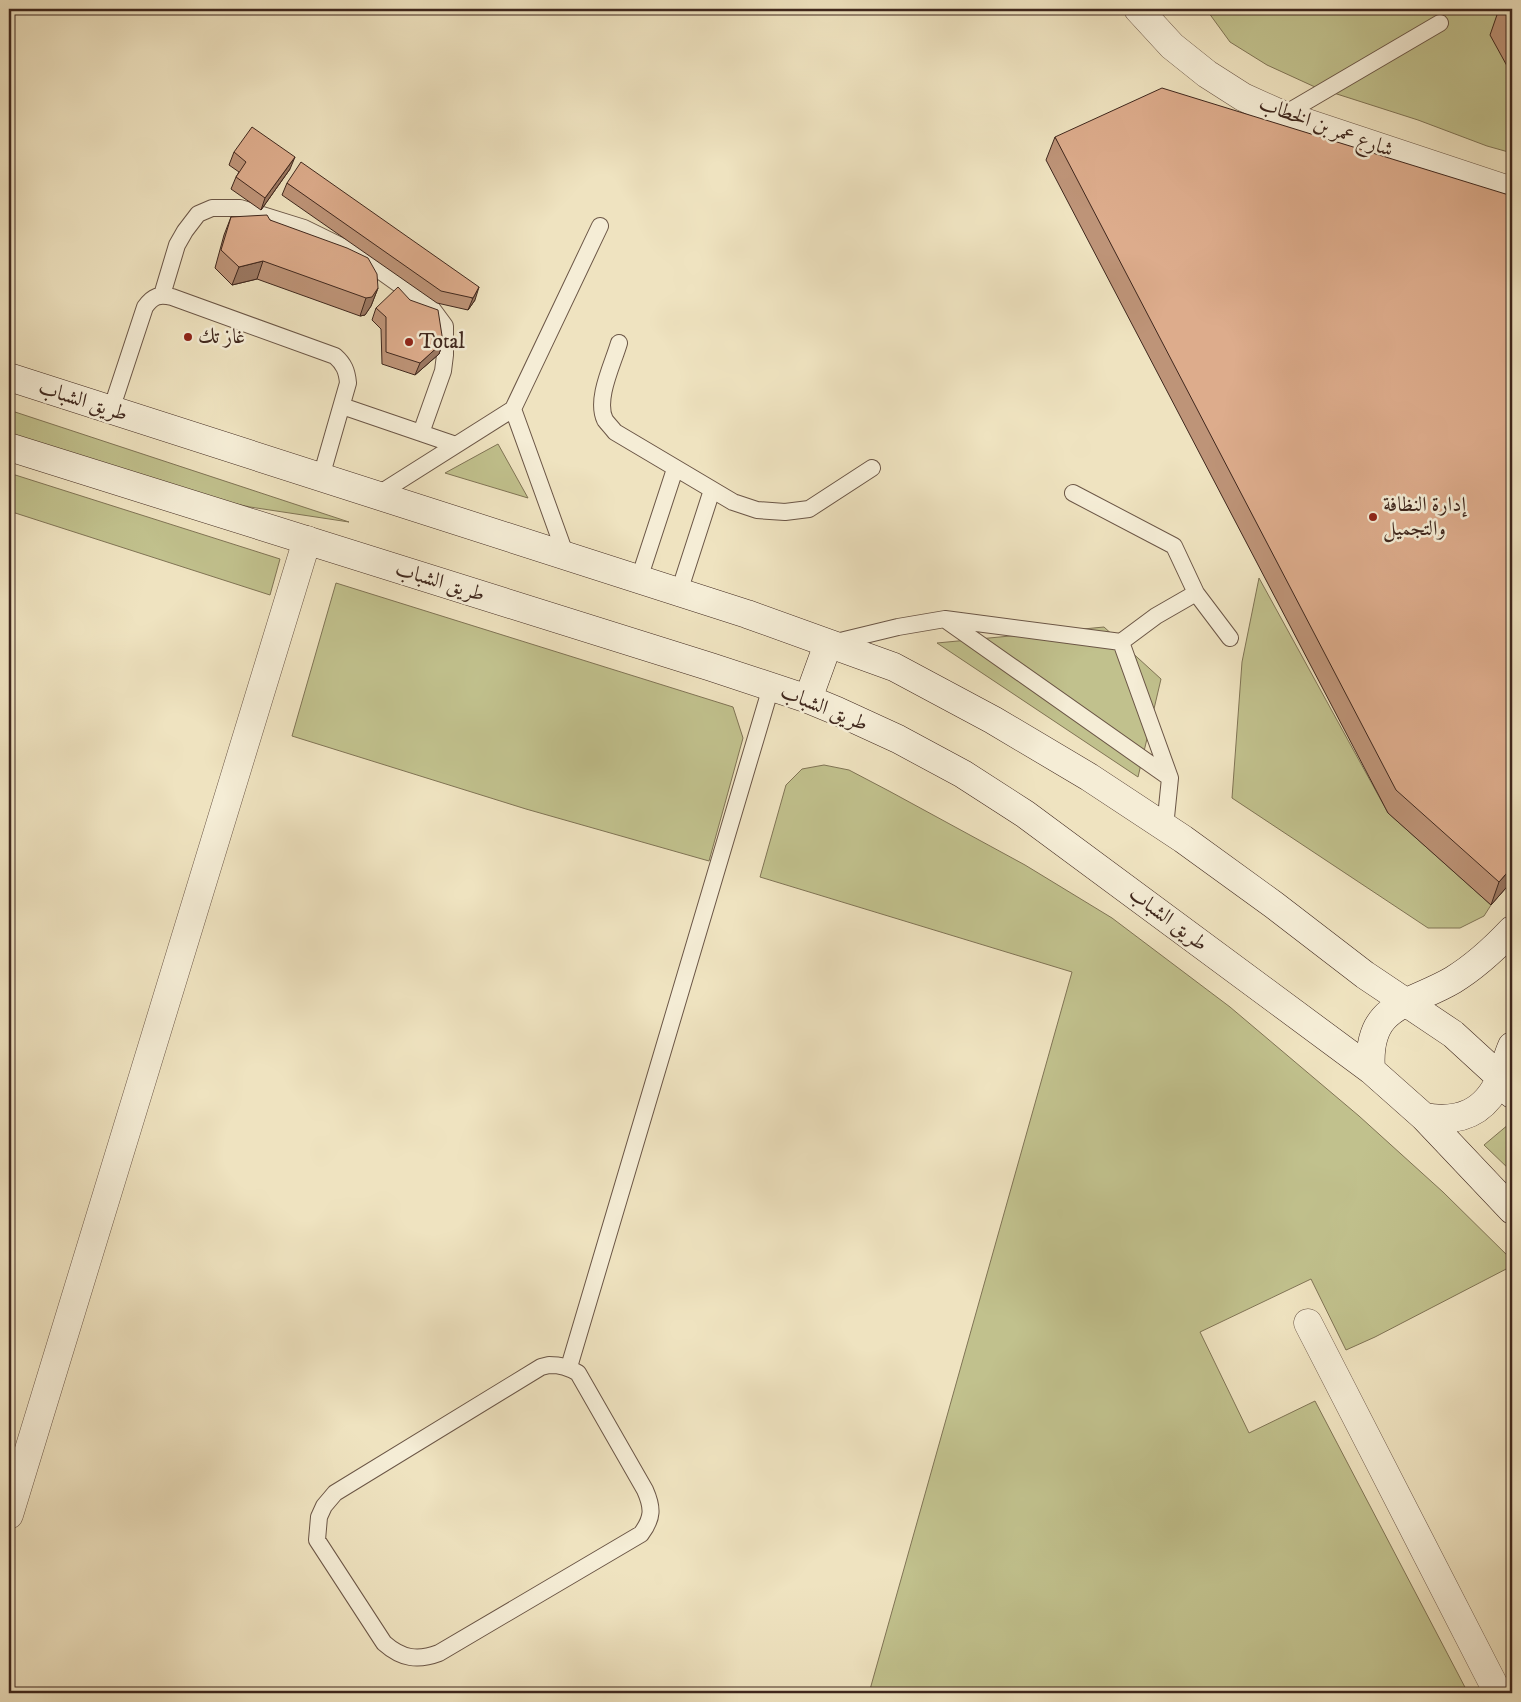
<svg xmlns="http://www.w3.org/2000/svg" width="1521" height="1702" viewBox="0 0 1521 1702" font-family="'IM FELL DW Pica',Amiri,serif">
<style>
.green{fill:#c1c18d;stroke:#807455}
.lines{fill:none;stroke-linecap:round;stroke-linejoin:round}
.lane-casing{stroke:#6b5646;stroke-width:18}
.street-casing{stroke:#6b5646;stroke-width:29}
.secondary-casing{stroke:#3f271d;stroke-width:29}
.lane{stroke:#f5edd6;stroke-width:16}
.street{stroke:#f5edd6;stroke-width:28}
.secondary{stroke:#f5edd6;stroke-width:28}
.wall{fill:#be9478;stroke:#3f271d}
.shaded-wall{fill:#9b7862;stroke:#3f271d}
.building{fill:#ddac8c;stroke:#3f271d}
.poi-dot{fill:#8f2418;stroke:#f5edd6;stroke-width:2}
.labels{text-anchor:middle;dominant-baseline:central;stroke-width:5;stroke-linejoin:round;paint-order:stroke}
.street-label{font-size:21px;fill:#3f271d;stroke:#f5edd6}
.poi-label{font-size:21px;fill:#3f271d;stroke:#f5edd6;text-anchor:start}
</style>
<rect width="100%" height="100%" fill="#efe3c0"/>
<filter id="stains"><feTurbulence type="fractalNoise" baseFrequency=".004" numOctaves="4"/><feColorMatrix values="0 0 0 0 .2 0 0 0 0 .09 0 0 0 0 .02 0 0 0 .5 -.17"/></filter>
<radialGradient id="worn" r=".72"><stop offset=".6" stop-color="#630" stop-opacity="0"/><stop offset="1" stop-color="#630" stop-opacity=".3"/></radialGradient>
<path class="green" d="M1206,9h297l9,66v78l-25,-7 -69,-26 -103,-33 -48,-22 -37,-23z
M9,410l340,112 -99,-15 -70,-16 -171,-54z
M498,444l30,54 -83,-25z
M9,473l271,86 -10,36 -261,-84z
M1259,578l129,235 103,92 -7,11 -24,12h-32l-196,-130 10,-136z
M336,583l397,124 10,31 -34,123 -183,-52 -234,-73z
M1104,627l57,52 -23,98 -201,-134z
M824,765l25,5 40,21 136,74 87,53 118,89 129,109 84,76 69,68v6l-137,71 -29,13 -35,-71 -111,53 49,101 66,-32 153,292h-599l203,-721 -312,-95 26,-92 16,-16z
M1509,1124l3,4v44l-28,-27z"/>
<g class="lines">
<defs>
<path id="lane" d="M1283,115l157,-92
M162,295l15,-50 8,-14 13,-17 14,-6h28l64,20 51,25 76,54 14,19v29l-2,16 -22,62
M619,343c-6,21 -24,56 -14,77 3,4 7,8 10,12l118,70 24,8 28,2 24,-3 63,-41
M342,406l114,39
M513,409l53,147
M111,410l34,-103c8,-11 14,-13 27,-10l163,59c9,8 12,15 13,27l-27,94
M1073,493l101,53 22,47 34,45
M377,495l136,-86 87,-183
M639,579l36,-110
M679,592l33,-102
M947,621l223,157
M1121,642l49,136 -5,49
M832,643l66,-16 47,-8 176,23 35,-26 40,-23
M549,1365c12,0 19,2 29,8l67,117c8,18 8,28 -4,44l-202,119c-21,8 -37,6 -55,-10l-67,-103 2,-23 5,-11 11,-13 206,-126z
M569,1367l202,-680"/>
<path id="street" d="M1138,9l34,37 35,28 36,23 40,18 229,76
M1308,1323l190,370
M9,1515l298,-975"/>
<path id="secondary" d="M9,377l738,237 147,53 99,53 96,57 94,62 91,66 91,70 88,59 48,44 11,16
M9,447l702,220 97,32 29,12 61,28 65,35 62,40 346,256 53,47 88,93
M808,699l20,-55
M1371,1070c-5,-67 38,-64 82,-90 23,-14 41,-31 59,-50
M1424,1117c35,6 61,-4 76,-38 5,-10 7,-22 12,-33"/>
</defs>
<use href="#lane" class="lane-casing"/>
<use href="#street" class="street-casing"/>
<use href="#secondary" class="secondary-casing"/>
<use href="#lane" class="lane"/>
<use href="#street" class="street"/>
<use href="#secondary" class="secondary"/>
</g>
<path class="wall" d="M1499,9h13v66l-22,-40z
M1055,137l457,744 -21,24 -103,-92 -342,-653z
M234,152l56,17 -29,41 -30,-21 5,-12 3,-5 -10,-7z
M287,183l188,117 -7,10 -31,-7 -155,-108z
M231,217l39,3 108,68 -7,18 -6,9 -5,1 -103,-37 -25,6 -17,-17 9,-33z
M376,308l67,34 -4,12 -24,21 -33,-11 -1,-35 -9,-9z"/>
<path class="shaded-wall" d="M295,157l-5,12 -29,41 4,-12z
M263,261l-6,18 -25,6 7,-18z
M479,287l-4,13 -7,10 5,-12z
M378,288l-7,18 -6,9 -5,1 6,-18z
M443,342l-4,12 -24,21 5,-12z
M1512,867v14l-21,24 8,-23z"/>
<path class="building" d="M1505,9h7v13z
M1162,88l350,108v671l-13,15 -103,-92 -341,-653z
M252,127l43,30 -30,41 -29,-21 10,-15 -12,-10z
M301,162l178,125 -6,11 -32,-7 -154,-108z
M267,215l3,5 77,28 21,10 9,16 1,14 -6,9 -6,1 -103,-37 -24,6 -18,-17 10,-33z
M398,287l12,13 28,10 5,32 -23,21 -34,-11v-35l-10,-9z"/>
<g class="poi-dot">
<circle cx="188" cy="337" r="5"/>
<circle cx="409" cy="342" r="5"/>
<circle cx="1373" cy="517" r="5"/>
</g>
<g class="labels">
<g class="street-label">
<text transform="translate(1326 127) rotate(20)">شارع عمر بن الخطاب</text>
<text transform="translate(83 401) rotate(18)">طريق الشباب</text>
<text transform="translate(440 582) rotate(17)">طريق الشباب</text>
<text transform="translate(824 708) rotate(22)">طريق الشباب</text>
<text transform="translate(1168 919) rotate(37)">طريق الشباب</text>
</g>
<g class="poi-label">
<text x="198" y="337">غاز تك</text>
<text x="419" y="342">Total</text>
<text x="1383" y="505">إدارة النظافة<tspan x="1383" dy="24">والتجميل</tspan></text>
</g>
</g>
<rect width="1521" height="1702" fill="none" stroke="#efe3c0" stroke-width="30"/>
<rect x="10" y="10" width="1501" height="1682" fill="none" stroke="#3f271d" stroke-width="2.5"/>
<rect x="15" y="15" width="1491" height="1672" fill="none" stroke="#3f271d"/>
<rect width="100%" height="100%" filter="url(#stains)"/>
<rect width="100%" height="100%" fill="url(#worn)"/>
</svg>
